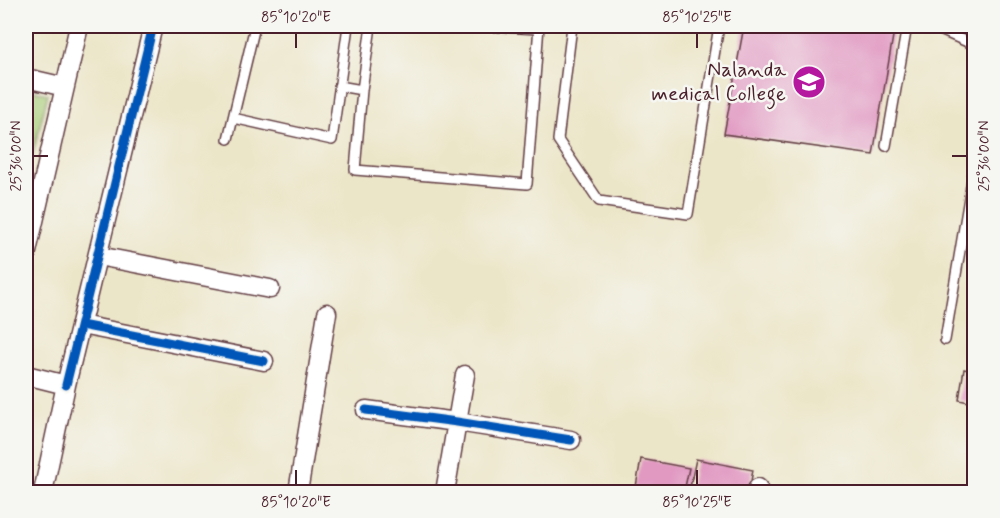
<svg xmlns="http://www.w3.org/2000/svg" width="1000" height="518" viewBox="0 0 1000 518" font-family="Mynerve,sans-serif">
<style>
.green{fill:#a7cc76;stroke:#787650;stroke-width:1.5}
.building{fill:#e199c2}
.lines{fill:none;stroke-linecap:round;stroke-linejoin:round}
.service-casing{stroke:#623d43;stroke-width:12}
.minor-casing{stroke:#623d43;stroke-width:21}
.service{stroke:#fff;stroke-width:9}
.minor{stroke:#fff;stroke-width:18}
.cycleway-casing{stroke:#f6f6f2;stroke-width:13}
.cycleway{stroke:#0057b8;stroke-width:9}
.ticks{fill:none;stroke:#4a1f2b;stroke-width:2}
.labels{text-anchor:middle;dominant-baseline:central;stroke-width:5;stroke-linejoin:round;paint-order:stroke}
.poi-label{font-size:21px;fill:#4a1f2b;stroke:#f6f6f2;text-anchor:end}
.neatline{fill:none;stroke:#4a1f2b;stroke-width:2}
.ticks-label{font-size:15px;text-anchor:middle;fill:#4a1f2b}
</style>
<rect width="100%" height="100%" fill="#f6f6f2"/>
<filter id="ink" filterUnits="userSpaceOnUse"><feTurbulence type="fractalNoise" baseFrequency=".0167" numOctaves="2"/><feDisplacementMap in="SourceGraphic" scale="12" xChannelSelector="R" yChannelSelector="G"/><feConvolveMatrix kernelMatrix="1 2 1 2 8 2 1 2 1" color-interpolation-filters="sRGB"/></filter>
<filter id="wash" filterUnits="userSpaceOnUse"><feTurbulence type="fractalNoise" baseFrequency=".008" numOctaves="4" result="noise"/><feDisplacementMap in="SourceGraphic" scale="24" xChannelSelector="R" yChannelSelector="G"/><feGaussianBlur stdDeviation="1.35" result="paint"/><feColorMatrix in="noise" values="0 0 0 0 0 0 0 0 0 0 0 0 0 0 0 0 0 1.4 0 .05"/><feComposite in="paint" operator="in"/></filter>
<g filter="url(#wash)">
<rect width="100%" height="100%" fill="#ece6c9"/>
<path class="green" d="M26,89l22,5 -22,86z"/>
<g id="blocks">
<path class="building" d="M744,26h129l21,4 -21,125 -149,-21z
M964,369l10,2v32l-15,-3z
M641,459l48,9 -5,24h-49z
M696,459l57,11 -4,22h-60z"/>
</g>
</g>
<g filter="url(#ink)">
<use href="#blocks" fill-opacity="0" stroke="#623d43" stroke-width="1.5"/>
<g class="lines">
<defs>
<path id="service" d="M371,26l-9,64 -7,80 172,14 12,-158
M482,26l57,3
M572,26l-14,114 41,61 89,13 31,-188
M931,26l43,19
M339,86l23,4
M233,118l99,22 16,-114h-5
M228,139l27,-113
M886,146l21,-120
M945,340l29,-172"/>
<path id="minor" d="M26,78l39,9
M26,256l53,-230
M98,256l172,33
M81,325l183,36
M26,375l40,10 -23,107
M66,385l87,-359
M366,410l91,12 114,18
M298,492l29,-179
M445,492l20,-117
M756,492l2,-4"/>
</defs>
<use href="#service" class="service-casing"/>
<use href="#minor" class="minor-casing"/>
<use href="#service" class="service"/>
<use href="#minor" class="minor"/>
<defs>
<path id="cycleway" d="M81,325l183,36
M66,385l87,-359
M366,410l91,12 114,18"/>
</defs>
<use href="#cycleway" class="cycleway-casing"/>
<use href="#cycleway" class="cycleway"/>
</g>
</g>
<path class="ticks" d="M296,33v15M697,33v15M33,156h15M952,156h15M296,470v15M697,470v15"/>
<defs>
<symbol id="university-disc" viewBox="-11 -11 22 22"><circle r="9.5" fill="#b5179e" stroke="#f6f6f2"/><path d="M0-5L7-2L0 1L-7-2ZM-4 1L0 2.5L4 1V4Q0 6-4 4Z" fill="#fff"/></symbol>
</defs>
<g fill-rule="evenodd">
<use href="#university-disc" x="790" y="63" width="38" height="38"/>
</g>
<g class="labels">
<g class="poi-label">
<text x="786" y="70">Nalanda<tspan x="786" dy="24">medical College</tspan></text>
</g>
</g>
<rect width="1000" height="518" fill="none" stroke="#f6f6f2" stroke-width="66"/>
<rect x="33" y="33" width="934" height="452" class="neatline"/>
<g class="ticks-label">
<text x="296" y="22">85°10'20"E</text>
<text x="697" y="22">85°10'25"E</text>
<text transform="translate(16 156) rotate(-90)" y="5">25°36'00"N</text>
<text transform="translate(984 156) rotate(-90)" y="5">25°36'00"N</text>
<text x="296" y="507">85°10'20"E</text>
<text x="697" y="507">85°10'25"E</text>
</g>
</svg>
